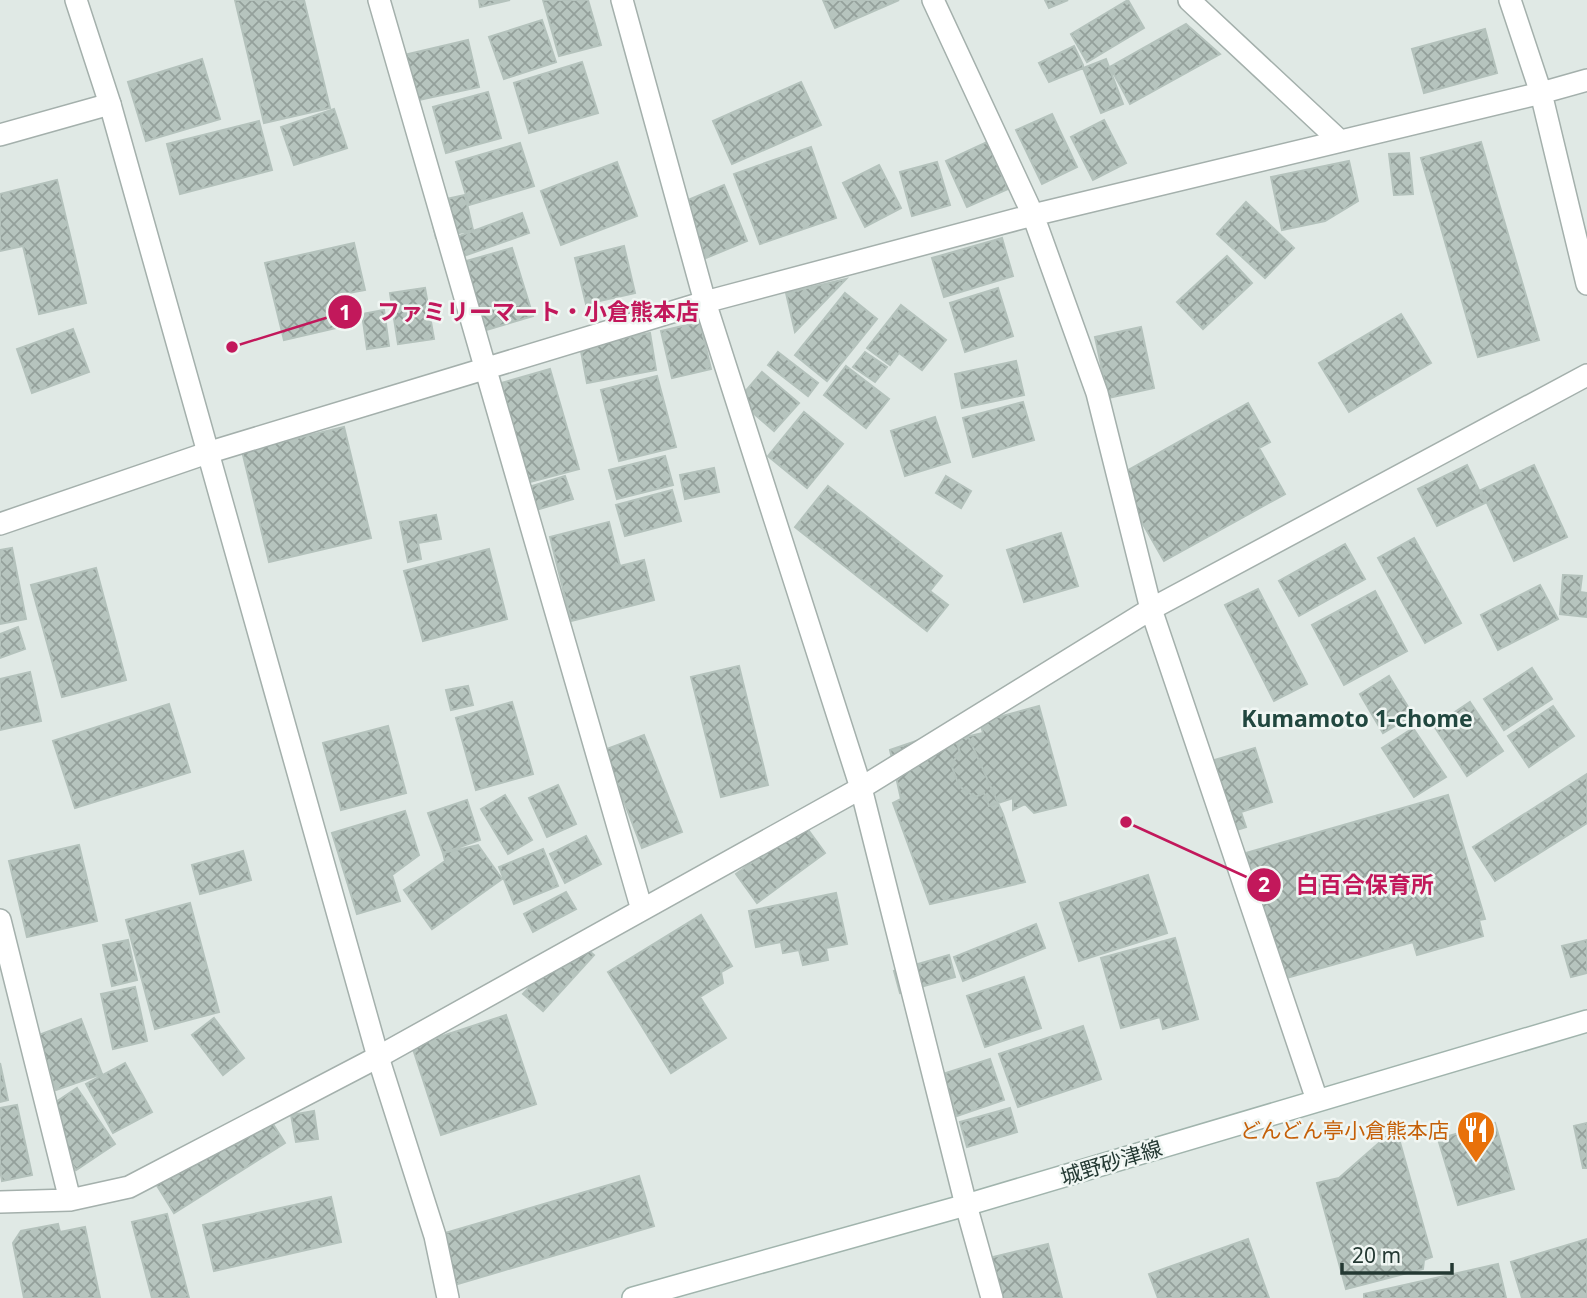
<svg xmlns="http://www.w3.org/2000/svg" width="1587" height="1298" viewBox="0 0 1587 1298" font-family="'Noto Sans','Noto Sans JP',sans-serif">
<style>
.building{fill:url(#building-cross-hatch);stroke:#b4c2bc;stroke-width:2}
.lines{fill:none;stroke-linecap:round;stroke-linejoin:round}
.minor-casing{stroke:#a4b0ac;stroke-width:24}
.tertiary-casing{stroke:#a4b0ac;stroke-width:24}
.secondary-casing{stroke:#a1b4ad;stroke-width:24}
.minor{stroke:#fff;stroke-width:21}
.tertiary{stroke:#fff;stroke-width:21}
.secondary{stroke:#fff;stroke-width:21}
.labels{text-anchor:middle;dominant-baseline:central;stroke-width:5;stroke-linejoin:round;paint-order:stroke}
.food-label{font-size:21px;fill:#c56008;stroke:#f0f6f3;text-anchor:end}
.street-label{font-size:21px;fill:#233832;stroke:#f0f6f3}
.neighbourhood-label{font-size:23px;font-weight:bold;fill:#21473f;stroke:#f0f6f3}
.leader{fill:none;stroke:#c2185b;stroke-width:2.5}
.callout-dot{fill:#c2185b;stroke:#f0f6f3;stroke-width:2.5}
.mark-label{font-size:21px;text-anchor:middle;font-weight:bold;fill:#fff}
.callout-label{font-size:23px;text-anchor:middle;font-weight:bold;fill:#c2185b;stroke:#f0f6f3;stroke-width:5;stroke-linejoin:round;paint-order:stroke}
</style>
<defs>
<pattern id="building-cross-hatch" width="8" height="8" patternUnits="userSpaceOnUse" patternTransform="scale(1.75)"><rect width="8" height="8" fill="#b6c4be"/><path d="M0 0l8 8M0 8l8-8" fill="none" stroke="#94a09b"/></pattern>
</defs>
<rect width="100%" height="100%" fill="#e0e9e5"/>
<path class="building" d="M235,0h69l26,108 -66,15z
M479,0h31l-30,7z
M543,0h45l13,45 -42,11z
M823,0h76l-64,28z
M1045,0h23l-19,8z
M1128,0l16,28 -57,34 -16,-28z
M542,20l14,42 -52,17 -15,-42z
M1186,24l34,30 -90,50 -20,-37z
M1485,29l12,44 -73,20 -12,-44z
M468,40l11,47 -65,14 -10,-46z
M1074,46l9,19v3l-34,14 -10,-19z
M202,59l18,60 -74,22 -18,-59z
M1106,59l17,45 -22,9 -18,-45z
M582,62l16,51 -69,20 -15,-50z
M801,82l20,43 -89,39 -19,-43z
M488,92l13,46 -55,15 -13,-46z
M334,109l13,39 -53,17 -13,-38z
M1052,114l25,53 -35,17 -26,-54z
M1104,120l22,43 -33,17 -22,-43z
M259,121l13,49 -92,24 -13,-50z
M987,142l21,47 -41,18 -21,-46z
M1481,142l58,198 -61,17 -57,-199z
M520,143l14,43 -65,19 -13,-43z
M811,147l25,71 -76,26 -26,-70z
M1409,153l4,41 -19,1 -5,-41z
M1349,161l9,40 -33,20 -43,9 -11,-53z
M617,162l20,54 -76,29 -20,-54z
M937,162l13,43 -38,11 -12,-44z
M879,165l22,43 -36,19 -22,-44z
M57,180l29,123 -47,11 -16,-68 -23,5v-57z
M724,185l23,56 -41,17 -23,-56z
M465,195l8,35 -37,8 -8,-35z
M1246,202l48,46 -29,30 -48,-44z
M522,213l7,20 -71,25 -7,-19z
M1002,238l11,38 -69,21 -12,-39z
M354,243l11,47 -22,4 6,31 -65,15 -19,-77z
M624,246l11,47 -49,11 -11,-46z
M512,248l21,68 -50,15 -20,-69z
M1227,256l25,27 -49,46 -26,-27z
M846,279l-51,53 -9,-39z
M425,288l9,51 -36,5 -8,-51z
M998,288l15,48 -48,16 -15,-49z
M845,293l32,26 -50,62 -32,-26z
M901,305l45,35 -24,30 -23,-17 -9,12 -23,-17z
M384,310l5,36 -22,3 -5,-35z
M1401,314l30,49 -82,49 -30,-49z
M700,322l11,47 -39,9 -11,-47z
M1141,327l13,61 -46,10 -13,-61z
M73,329l16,43 -57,21 -15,-44z
M650,333l6,37 -69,13 -7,-37z
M778,352l40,31 -10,13 -40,-31z
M865,352l22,15 -12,15 -22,-15z
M1016,361l8,34 -62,13 -7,-34z
M846,366l43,33 -23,29 -42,-33z
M550,369l29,100 -53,14 -28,-99z
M762,372l37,31 -25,28 -36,-31z
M657,376l19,71 -57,14 -18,-71z
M1023,402l11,38 -61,17 -10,-39z
M1248,403l22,39 -11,6 26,46 -121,67 -48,-84z
M804,412l39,32 -36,44 -39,-32z
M935,417l15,45 -45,14 -14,-45z
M344,427l27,111 -102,24 -27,-111z
M665,456l8,29 -56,14 -8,-29z
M1467,465l18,38 -48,23 -19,-37z
M1534,465l33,72 -53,24 -33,-71z
M714,468l5,24 -34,7 -5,-24z
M565,476l8,23 -37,11 -7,-23z
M946,476l25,15 -10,17 -25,-15z
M828,486l114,90 -12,15 18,14 -21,26 -132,-104z
M672,490l9,31 -56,15 -9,-31z
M436,515l5,24 -23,4 3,16 -13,3 -8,-40z
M609,522l11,44 24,-6 10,40 -83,21 -21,-84z
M1061,533l17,53 -54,16 -17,-52z
M1414,538l47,85 -36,20 -47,-85z
M1345,544l20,35 -66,37 -20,-35z
M12,548l14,71 -26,5v-74z
M489,549l18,70 -84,22 -19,-70z
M96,568l30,112 -64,17 -31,-112z
M1563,575l19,1 -2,16 7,1v24l-27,-3z
M1540,585l18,34 -60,31 -17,-35z
M1258,589l49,95 -33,17 -49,-96z
M1375,591l32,60 -63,34 -32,-60z
M18,627l7,22 -25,9v-24z
M739,666l29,119 -47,12 -30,-120z
M1532,668l20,31 -48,31 -20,-31z
M30,672l11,49 -41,9v-51z
M1389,676l24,39 -30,18 -23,-39z
M468,686l5,19 -22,5 -5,-20z
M512,702l21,72 -57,16 -20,-72z
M1470,702l33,49 -36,25 -33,-50z
M169,704l21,68 -115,36 -22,-67z
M1039,706l27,99 -32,8 -9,-9 -12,6v-12l-24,8 -5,-13 -9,4 -16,-11 -8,-22 9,-11 -4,-14 27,-6 -3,-11z
M1553,706l21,30 -45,31 -21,-31z
M963,725l40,89 22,68 -95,22 -37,-101 8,-4 -11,-49z
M388,726l18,67 -65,17 -18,-67z
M1413,728l33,49 -32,20 -32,-49z
M644,735l38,97 -40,16 -38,-98z
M1255,748l17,54 -31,10 5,15 -16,5 -22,-70z
M1587,774v49l-92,58 -22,-34z
M558,785l18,39 -29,13 -18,-39z
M505,795l27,45 -24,14 -27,-45z
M1448,795l37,124 -6,1 4,16 -66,19 -4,-13 -130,37 -37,-126z
M467,800l13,40 -37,13 -15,-40z
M405,811l14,44 -27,20 8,26 -43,13 -25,-81z
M804,824l21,29 -68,50 -21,-29z
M586,836l15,28 -36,19 -15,-29z
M79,845l18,76 -70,16 -18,-76z
M478,845l24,34 -70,50 -28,-39 41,-29 -2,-8z
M543,849l15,37 -44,18 -15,-37z
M243,851l8,29 -51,14 -8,-29z
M1148,875l19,58 -88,28 -19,-58z
M566,892l10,17 -43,23 -9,-18z
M836,893l11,51 -21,4 2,12 -25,5 -4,-15 -16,3 -2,-11 -25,5 -7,-36z
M190,903l29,109 -64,17 -29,-109z
M701,915l31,51 -11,6 2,11 -23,14 26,41 -55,35 -63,-101z
M1036,924l9,24 -82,33 -9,-24z
M574,938l20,17 -51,56 -20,-17z
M1175,938l23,81 -35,10 -3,-12 -39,11 -20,-70z
M128,940l9,40 -25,6 -9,-41z
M1587,940v33l-16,4 -9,-31z
M949,955l6,22 -55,16 -6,-22z
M1024,977l17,51 -56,19 -18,-51z
M135,987l12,54 -34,8 -12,-55z
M506,1015l30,89 -95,31 -29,-89z
M214,1018l30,40 -21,17 -31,-40z
M81,1019l21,55 -46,16 -20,-54z
M1083,1026l18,53 -83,28 -19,-53z
M990,1059l14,41 -47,16 -14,-42z
M0,1063l8,37 -8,2z
M125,1063l27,49 -39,21 -27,-49z
M77,1088l38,56 -39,26 -38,-56z
M17,1105l15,70 -30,6 -2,-11v-62z
M1010,1108l7,24 -50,15 -7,-25z
M264,1110l21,33 -111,70 -21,-34z
M314,1111l4,28 -22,3 -5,-27z
M1495,1123l19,66 -56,16 -20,-66z
M1587,1123v45h-4l-9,-42z
M1396,1128l36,129 -8,3 -1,9 -77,20 -29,-106 22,-5z
M639,1176l15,50 -203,60 -16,-50z
M331,1197l10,45 -127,29 -11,-46z
M167,1214l22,84h-37l-20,-76z
M58,1224l2,8 25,-5 15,71h-76l-11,-55 8,-12z
M1248,1239l21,59h-111l-9,-24z
M1587,1239v59h-65l-11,-36z
M1048,1244l14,54h-63l-10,-40z
M1498,1264l8,34h-142v-4z"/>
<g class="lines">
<defs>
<path id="minor" d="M379,0l263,910
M622,0l83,302 156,486 105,417 26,93
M933,0l100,215 64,178 54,216 166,491
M1189,0l151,141
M1510,0l31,93 46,191
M0,135l110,-31
M0,524l207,-71 498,-151 328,-87 508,-122 46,-13
M0,920l70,280
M0,1202l70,-2 59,-13 249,-130 483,-269 290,-179 436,-234"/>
<path id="tertiary" d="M76,0l34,104 268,953 57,179 13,62"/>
<path id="secondary" d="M633,1298l333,-93 621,-184"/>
</defs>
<use href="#minor" class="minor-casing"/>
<use href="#tertiary" class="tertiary-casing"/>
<use href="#secondary" class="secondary-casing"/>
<use href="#minor" class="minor"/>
<use href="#tertiary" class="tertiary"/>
<use href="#secondary" class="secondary"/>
</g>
<defs>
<symbol id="restaurant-pin" viewBox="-11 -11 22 30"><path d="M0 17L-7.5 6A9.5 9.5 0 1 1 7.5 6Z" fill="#e8710a" stroke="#f0f6f3"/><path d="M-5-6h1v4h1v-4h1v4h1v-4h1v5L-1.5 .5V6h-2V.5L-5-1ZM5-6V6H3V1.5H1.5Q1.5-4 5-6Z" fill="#fff"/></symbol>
</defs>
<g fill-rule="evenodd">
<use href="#restaurant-pin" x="1454" y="1108" width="44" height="60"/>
</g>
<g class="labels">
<g class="food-label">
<text x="1449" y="1130">どんどん亭小倉熊本店</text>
</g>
<g class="street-label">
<text transform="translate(1111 1162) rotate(-17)">城野砂津線</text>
</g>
<g class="neighbourhood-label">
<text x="1357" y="718">Kumamoto 1-chome</text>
</g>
</g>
<path class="leader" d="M232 347L345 312M1126 822L1264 885"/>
<g class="callout-dot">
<circle cx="232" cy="347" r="7"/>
<circle cx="1126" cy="822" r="7"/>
<circle cx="345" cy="312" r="18"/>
<circle cx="1264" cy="885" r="18"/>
</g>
<g class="mark-label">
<text x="345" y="320">1</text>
<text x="1264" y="892">2</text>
</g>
<g class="callout-label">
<text x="538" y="320">ファミリーマート・小倉熊本店</text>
<text x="1365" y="893">白百合保育所</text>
</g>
<path d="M1342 1263v10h110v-10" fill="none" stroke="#233832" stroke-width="3.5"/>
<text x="1352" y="1263" font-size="21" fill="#233832" stroke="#f0f6f3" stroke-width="5" paint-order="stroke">20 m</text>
</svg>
